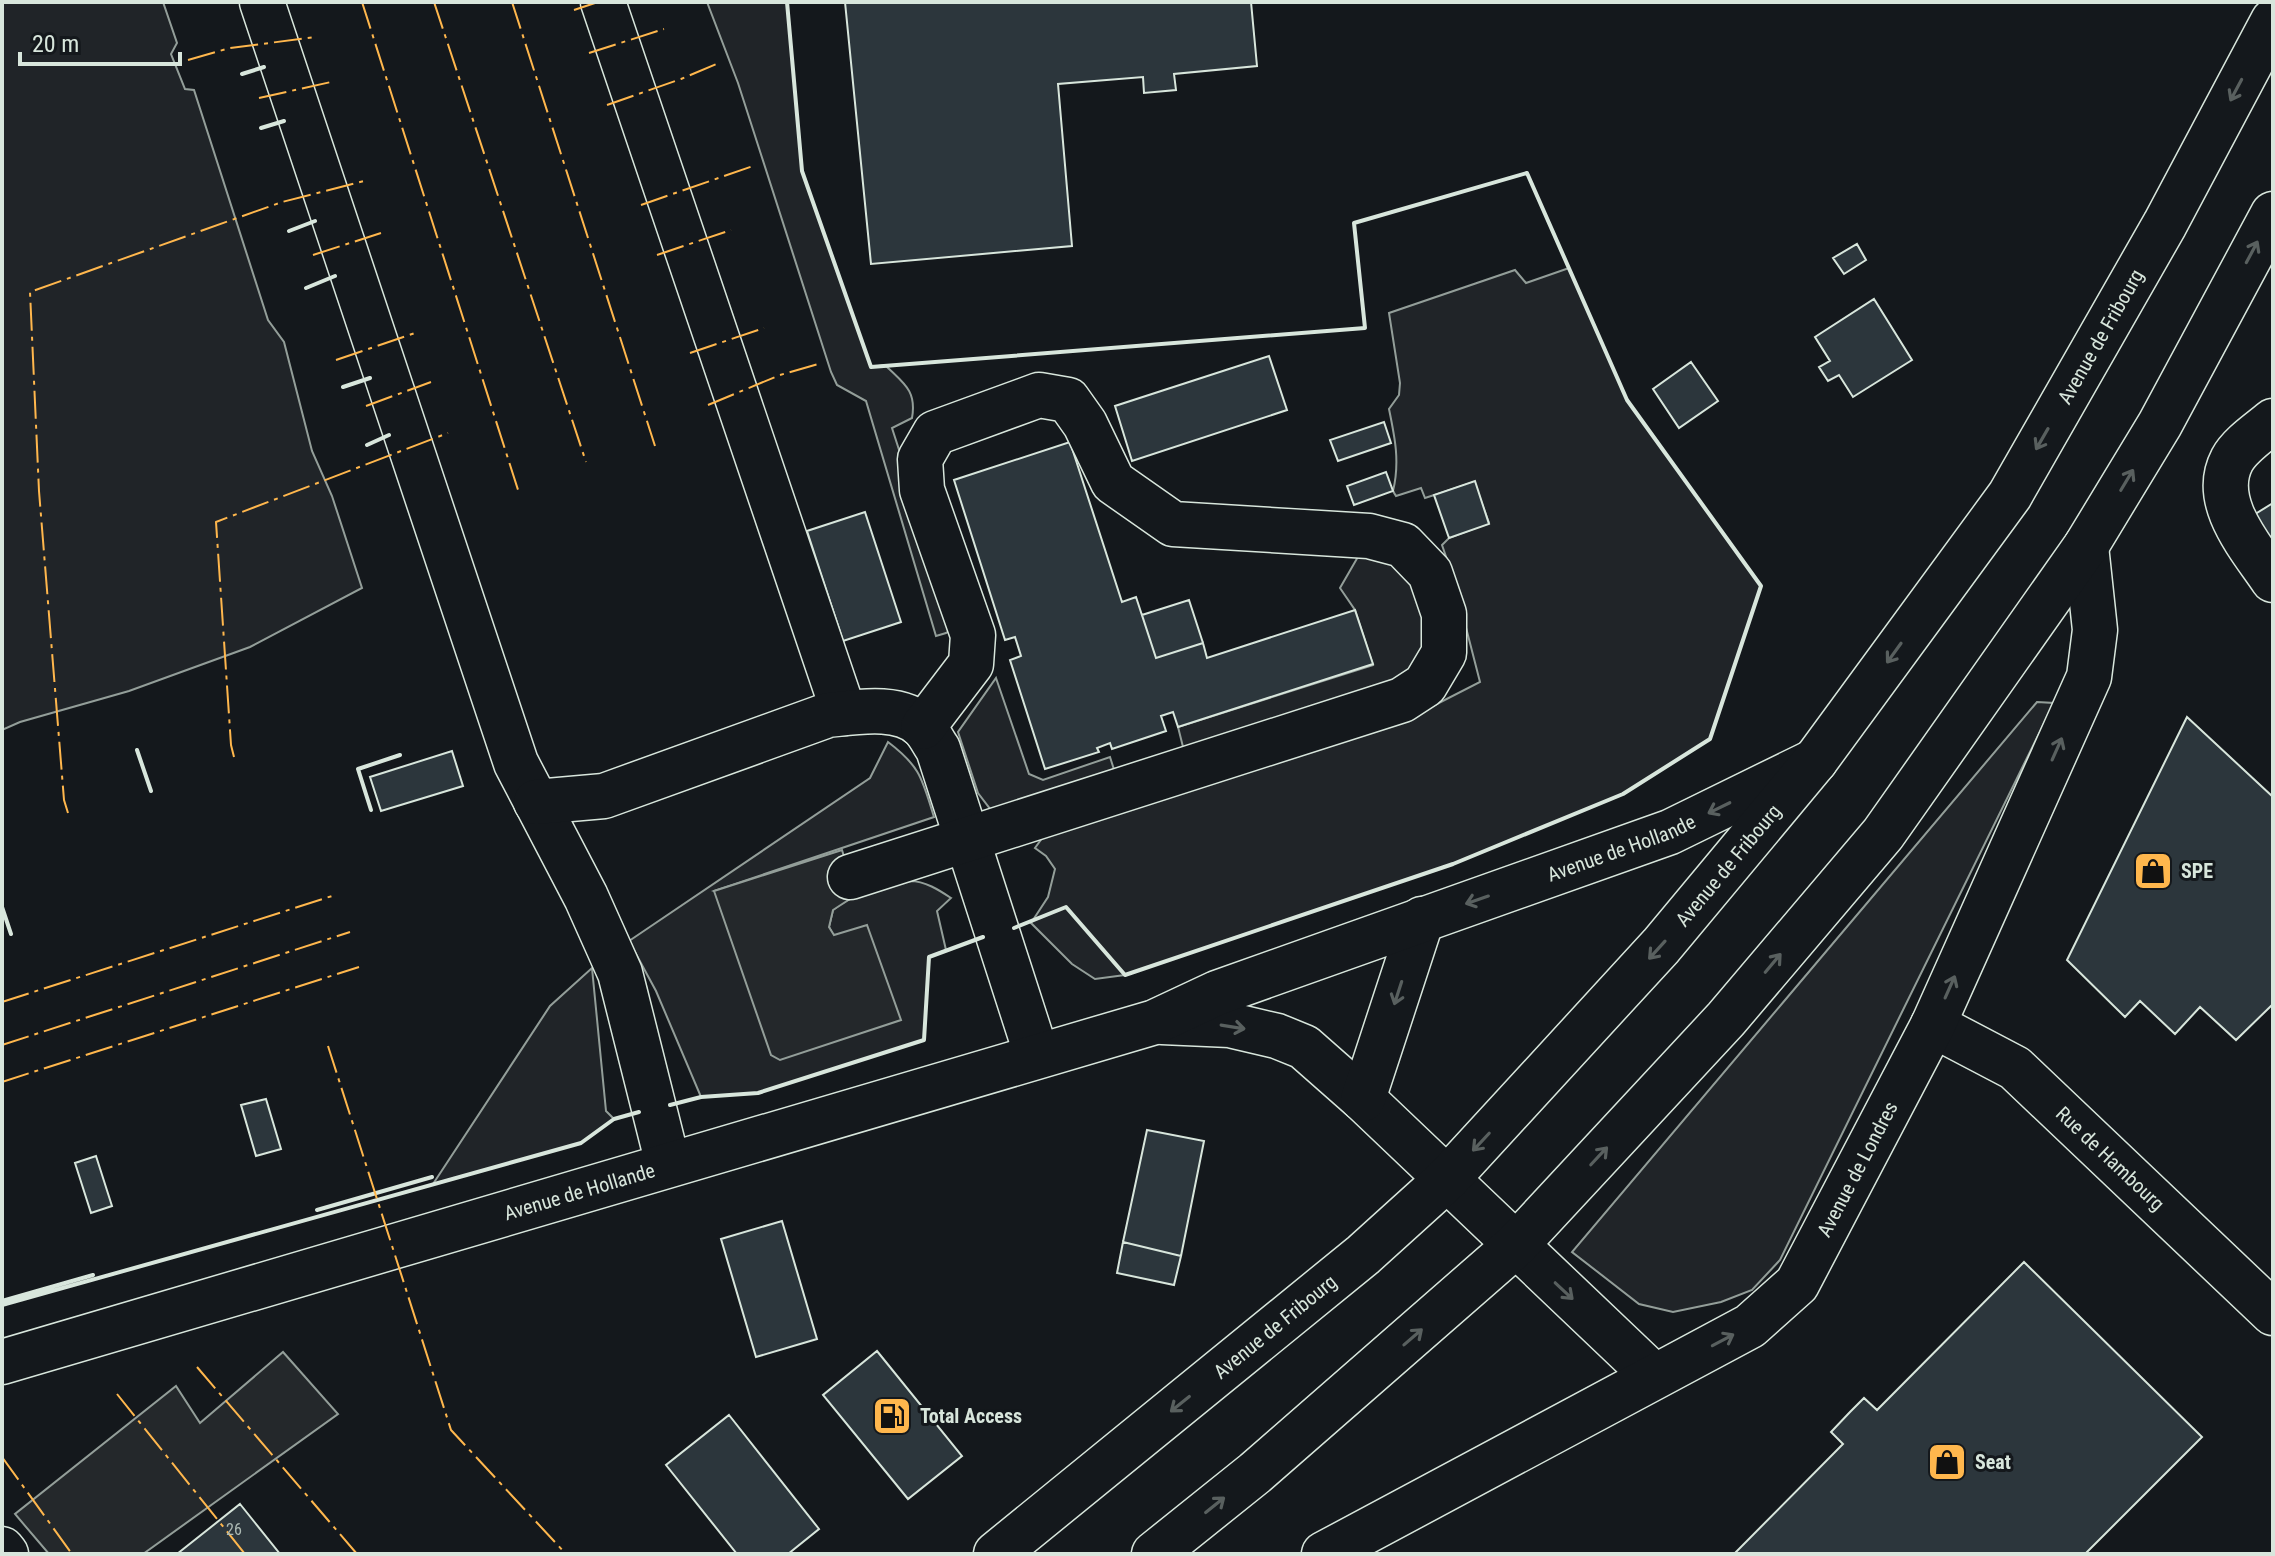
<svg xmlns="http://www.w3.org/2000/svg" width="2275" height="1556" viewBox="0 0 2275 1556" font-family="'Roboto Condensed',sans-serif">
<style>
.green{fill:#202428;stroke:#939e99;stroke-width:2}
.parking{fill:#24282b;stroke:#939e99;stroke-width:2}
.building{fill:#2c363c;stroke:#d8e6dc;stroke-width:2}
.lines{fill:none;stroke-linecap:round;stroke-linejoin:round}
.minor-casing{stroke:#d8e6dc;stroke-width:47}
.major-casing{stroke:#d8e6dc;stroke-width:47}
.minor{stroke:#14181c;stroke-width:44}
.major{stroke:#14181c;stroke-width:44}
.wall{stroke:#d8e6dc;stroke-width:4}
.power{stroke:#ffb74d;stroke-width:2;stroke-dasharray:28 6 4 6;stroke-linecap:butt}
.oneway{stroke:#59605f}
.labels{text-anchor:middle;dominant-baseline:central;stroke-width:6;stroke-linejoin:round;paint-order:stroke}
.number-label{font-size:16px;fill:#adbab4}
.street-label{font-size:20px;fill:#d8e6dc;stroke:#14181c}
.poi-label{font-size:20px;font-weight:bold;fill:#d8e6dc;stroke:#14181c;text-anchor:start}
</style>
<rect width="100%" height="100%" fill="#14181c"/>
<path class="green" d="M2,2h161l14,41 -6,11 14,35 9,1 74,230 16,22 28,109 20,45 30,92 -112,59 -121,44 -109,31 -18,8z
M707,2h80l15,169 69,196 14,-2c18,18 32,25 27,53l-20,10 64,198 -10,7 -10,3 -70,-235 -29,-16 -6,-13 -93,-289z
M1569,268l58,132 134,186 -51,153 -87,55 -170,70 -328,111 -30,4 -23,-15 -41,-41 17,-26 7,-28 -9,-13 -11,-8 13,-18 385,-124 47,-24 -27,-105 -11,-32 7,-7 40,-15 -15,-41 -49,16 -4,-10 -25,8 -3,-5c7,-29 2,-53 -4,-82l10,-14 1,-12 -11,-70 126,-43 11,13z
M1359,555l37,5 26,34 3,56 -12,23 -228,82 -7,-28 195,-62 -18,-55 -15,-22z
M996,678l33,96 14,6 67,-23 7,22 -126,31 -13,-17 -20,-61z
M2037,702l17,1 -274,557 -28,30 -31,12 -48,10 -34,-8 -67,-52z
M888,742c33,25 34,37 46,75l-220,74 119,44 -4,-8 4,-17c17,-15 55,-28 77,-29 15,0 29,9 41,17l-14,13 9,39 -17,7 -5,83 -166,53 -57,4 -45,-106 -27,-50 241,-163z
M592,968l14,143 8,8 -33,24 -148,41 117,-178z"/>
<path class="parking" d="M842,850l14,45 -23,15 -4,17 5,8 33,-10 34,95 -121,40 -9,-5 -57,-164z
M283,1352l55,62 -195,140h-94l-34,-40 161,-128 24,37z"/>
<path class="building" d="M845,2h406l6,64 -83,8 2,16 -32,3 -1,-16 -85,7 14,162 -201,18z
M1857,244l9,16 -22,14 -11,-16z
M1874,299l38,61 -59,37 -14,-22 -11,6 -9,-14 11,-6 -15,-24z
M1269,356l18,54 -155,51 -17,-55z
M1691,362l27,39 -39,27 -26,-39z
M1384,422l7,21 -53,18 -8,-21z
M1070,442l52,160 14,-5 20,61 47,-15 4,15 148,-48 18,54 -195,63 -5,-15 -12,4 5,15 -54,18 -2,-6 -13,5 2,4 -54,17 -35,-109 11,-4 -6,-19 -10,3 -51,-160z
M1386,472l7,19 -39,14 -7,-19z
M1475,481l14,43 -40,14 -15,-43z
M2273,503v47l-21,-34z
M865,512l36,110 -58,19 -36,-110z
M1189,600l14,43 -47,15 -14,-43z
M2187,717l86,80v207l-37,36 -36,-33 -25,27 -35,-33 -15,16 -58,-57z
M452,751l11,35 -82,25 -11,-34z
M266,1099l15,50 -25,7 -15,-51z
M1147,1130l57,11 -23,115 -58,-14z
M96,1156l16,50 -21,7 -16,-50z
M782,1221l35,118 -61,18 -35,-118z
M1123,1242l58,14 -7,29 -57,-12z
M2024,1262l178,175 -117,117h-351l109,-110 -12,-12 19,-20 14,-14 13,12z
M877,1351l85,105 -54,43 -85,-104z
M729,1415l90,114 -31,25h-51l-71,-89z
M240,1504l40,50h-103z"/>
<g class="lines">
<defs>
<g id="minor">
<path d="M262,2l254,761 70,134 34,76 48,191"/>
<path d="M603,2l241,711"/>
<path d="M2273,421c-13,11 -33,24 -41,39 -22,42 19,87 41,120"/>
<path d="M536,802l68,-6 224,-81c28,-3 73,-11 95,12 6,6 10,15 15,22l99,307"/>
<path d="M850,877l552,-177 23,-15 19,-32v-39l-14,-41 -27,-28 -34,-9 -196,-12 -60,-42 -28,-58 -17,-24 -29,-5 -104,38 -15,26 2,31 51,145 -2,29 -48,63"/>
<path d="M1162,1022l68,3 47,11 27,11 59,52 291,277"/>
<path id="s1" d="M1933,1025l82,43 258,245"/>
<path d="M1363,1099l59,-180"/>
<path id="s2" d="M2,1362l1153,-340 62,-29 453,-161 145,-71"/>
<path d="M2,1549l4,5"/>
<path id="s3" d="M1324,1554l426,-228 47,-42 136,-259 156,-348 6,-47 -9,-84"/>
</g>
<g id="major">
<path id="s4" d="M996,1554l367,-299 84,-76 214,-233 154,-185 195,-266 155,-271 108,-203"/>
<path d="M1154,1554l101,-81 261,-228 210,-226 157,-185 203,-288 74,-122 113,-210"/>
</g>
</defs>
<use href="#minor" class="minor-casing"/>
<use href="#major" class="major-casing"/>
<use href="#minor" class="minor"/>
<use href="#major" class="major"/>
<path class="wall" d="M787,2l15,169 69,196 494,-39 -11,-105 173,-50 100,227 134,186 -51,153 -87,55 -170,70 -328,111 -59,-68 -52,21
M242,74l22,-7
M261,128l23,-7
M289,231l26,-10
M306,288l29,-12
M343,387l27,-9
M367,445l22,-10
M137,750l14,41
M371,810l-13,-41 42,-14
M2,907l9,27
M670,1105l31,-8 57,-4 166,-53 5,-83 54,-20
M317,1210l115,-33
M2,1301l91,-26
M2,1305l579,-162 33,-24 25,-7"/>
<path class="power" d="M362,2l157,491
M434,2l152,460
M512,2l143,444
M574,10l24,-8
M589,53l75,-24
M188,60l42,-12 86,-11
M259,98l72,-16
M607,105l74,-26 40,-17
M641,205l112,-39
M313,255l68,-22
M657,255l74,-25
M690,353l74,-25
M336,360l79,-27
M708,405l72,-30 38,-11
M366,406l65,-24
M234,757l-3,-12 -15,-223 232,-89
M68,813l-4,-13 -25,-309 -9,-199 252,-90 82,-21
M2,1002l330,-106
M2,1045l348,-113
M328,1046l123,384 115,124
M2,1082l357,-115
M197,1367l160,187
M117,1394l128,160
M2,1457l70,97"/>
</g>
<defs><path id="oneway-shaft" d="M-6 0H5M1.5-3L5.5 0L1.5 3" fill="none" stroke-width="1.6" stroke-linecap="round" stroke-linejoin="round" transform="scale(2)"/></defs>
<g class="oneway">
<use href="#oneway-shaft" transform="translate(2236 90) rotate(118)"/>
<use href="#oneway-shaft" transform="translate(2252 252) rotate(-62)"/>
<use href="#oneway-shaft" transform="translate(2042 439) rotate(120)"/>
<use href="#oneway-shaft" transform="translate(2127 480) rotate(-59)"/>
<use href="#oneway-shaft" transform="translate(1894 653) rotate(126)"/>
<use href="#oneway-shaft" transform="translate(2057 749) rotate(-66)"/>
<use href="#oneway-shaft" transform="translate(1719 808) rotate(154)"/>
<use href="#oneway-shaft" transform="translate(1477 900) rotate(161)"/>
<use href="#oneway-shaft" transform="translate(1657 950) rotate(132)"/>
<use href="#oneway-shaft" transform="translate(1773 963) rotate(-50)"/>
<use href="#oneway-shaft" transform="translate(1950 987) rotate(-66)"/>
<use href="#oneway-shaft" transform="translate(1398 993) rotate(108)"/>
<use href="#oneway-shaft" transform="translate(1233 1027) rotate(9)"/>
<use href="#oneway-shaft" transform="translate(1481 1142) rotate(133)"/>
<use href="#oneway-shaft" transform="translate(1599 1156) rotate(-47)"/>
<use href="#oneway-shaft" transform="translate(1564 1291) rotate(43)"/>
<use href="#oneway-shaft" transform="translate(1413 1337) rotate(-41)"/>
<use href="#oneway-shaft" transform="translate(1723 1340) rotate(-28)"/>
<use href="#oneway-shaft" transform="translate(1180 1404) rotate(141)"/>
<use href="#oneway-shaft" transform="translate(1215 1505) rotate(-39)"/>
</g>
<defs>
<symbol id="shop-square" viewBox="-11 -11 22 22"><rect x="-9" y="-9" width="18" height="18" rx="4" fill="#ffb74d" stroke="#14181c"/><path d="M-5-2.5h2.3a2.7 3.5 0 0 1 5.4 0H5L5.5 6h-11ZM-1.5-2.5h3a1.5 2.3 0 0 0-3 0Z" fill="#111"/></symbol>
<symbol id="fuel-square" viewBox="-11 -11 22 22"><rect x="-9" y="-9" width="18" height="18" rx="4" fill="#ffb74d" stroke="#14181c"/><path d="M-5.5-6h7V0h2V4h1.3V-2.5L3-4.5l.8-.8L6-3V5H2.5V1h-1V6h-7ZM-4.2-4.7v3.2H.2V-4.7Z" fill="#111"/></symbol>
</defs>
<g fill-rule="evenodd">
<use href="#shop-square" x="2131" y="849" width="44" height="44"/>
<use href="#fuel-square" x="870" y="1394" width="44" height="44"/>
<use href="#shop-square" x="1925" y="1440" width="44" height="44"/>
</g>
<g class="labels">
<g class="number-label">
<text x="234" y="1529">26</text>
</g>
<g class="street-label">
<text stroke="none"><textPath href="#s4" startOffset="1656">Avenue de Fribourg</textPath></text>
<text stroke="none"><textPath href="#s2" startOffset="1700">Avenue de Hollande</textPath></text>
<text stroke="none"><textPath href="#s4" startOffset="1008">Avenue de Fribourg</textPath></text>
<text stroke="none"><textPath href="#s1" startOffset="224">Rue de Hambourg</textPath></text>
<text stroke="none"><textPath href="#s3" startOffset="676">Avenue de Londres</textPath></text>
<text stroke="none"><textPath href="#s2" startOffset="602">Avenue de Hollande</textPath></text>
<text stroke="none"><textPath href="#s4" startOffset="360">Avenue de Fribourg</textPath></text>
</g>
<g class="poi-label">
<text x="2181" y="871">SPE</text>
<text x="920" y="1416">Total Access</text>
<text x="1975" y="1462">Seat</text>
</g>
</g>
<rect width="2275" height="1556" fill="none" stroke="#d8e6dc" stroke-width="8"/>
<path d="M20 52v12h160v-12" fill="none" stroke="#d8e6dc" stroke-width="4"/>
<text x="32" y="52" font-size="24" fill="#d8e6dc" stroke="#14181c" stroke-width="6" paint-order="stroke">20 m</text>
</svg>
